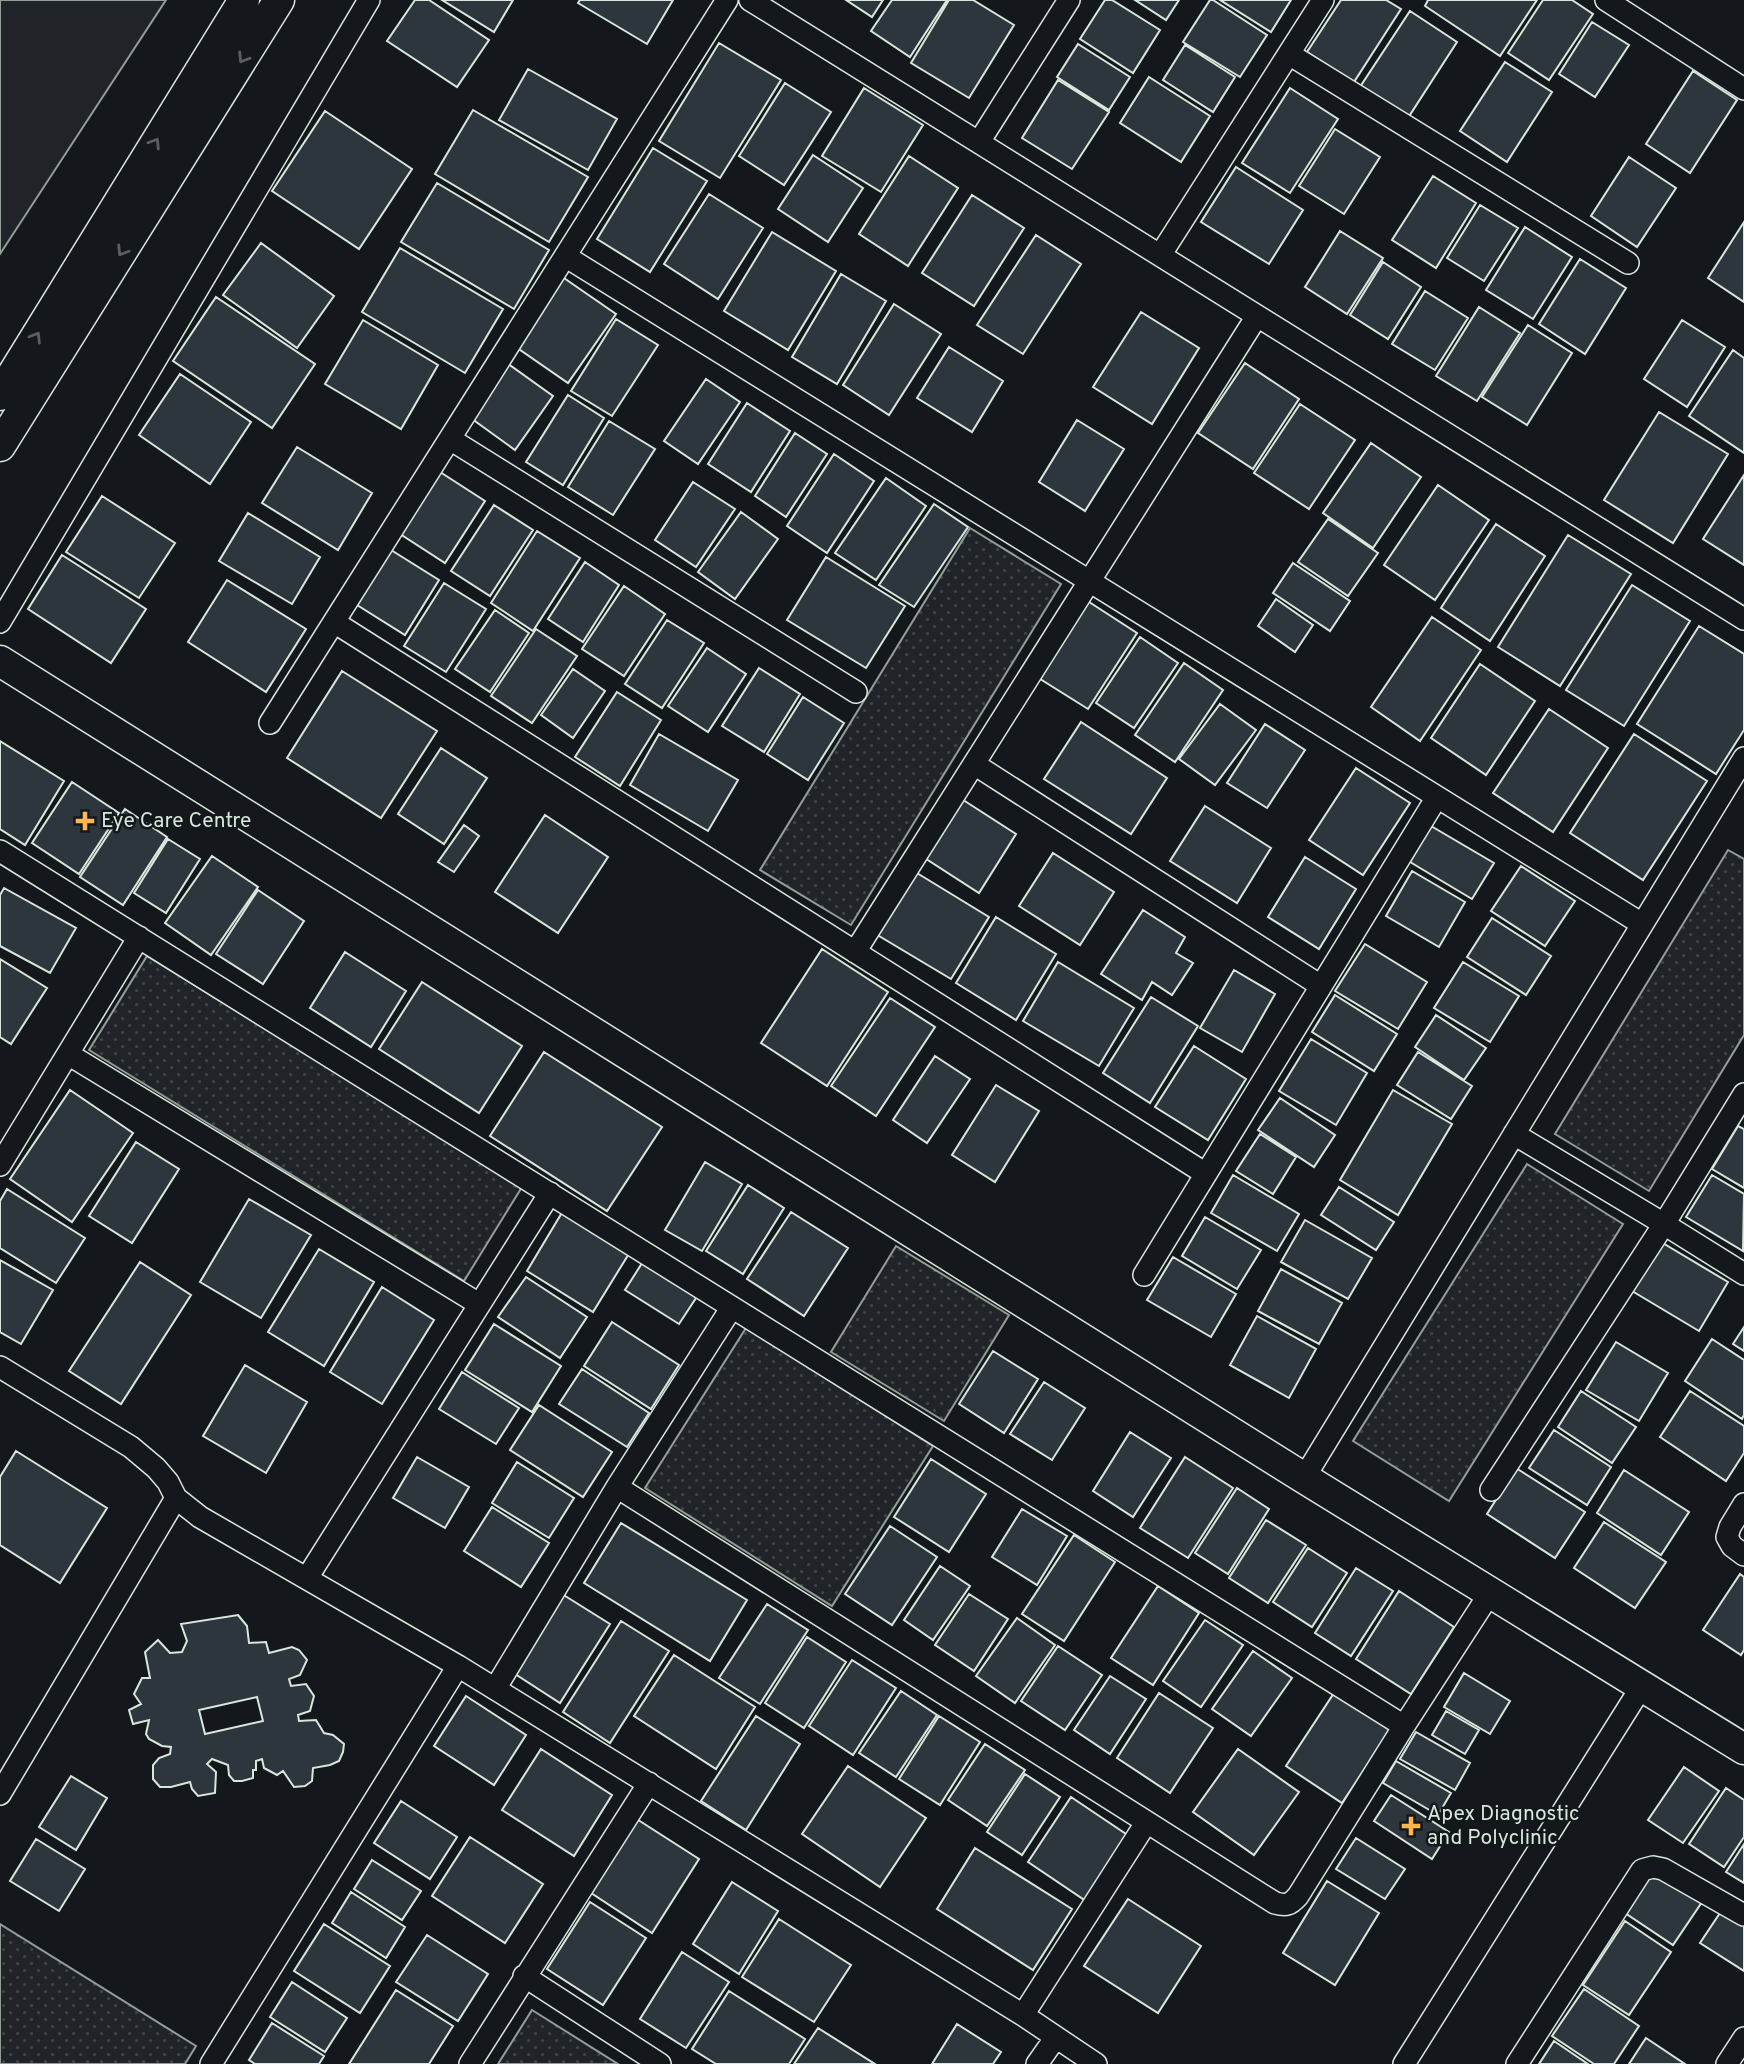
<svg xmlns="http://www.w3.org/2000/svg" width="1744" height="2064" viewBox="0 0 1744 2064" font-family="Overpass,sans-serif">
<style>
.park{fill:url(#park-dots);stroke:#939e99;stroke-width:2}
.pitch{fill:#202428;stroke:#939e99;stroke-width:2}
.building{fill:#2c363c;stroke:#d8e6dc;stroke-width:2;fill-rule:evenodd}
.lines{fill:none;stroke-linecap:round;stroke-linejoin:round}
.street-casing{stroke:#d8e6dc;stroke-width:24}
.secondary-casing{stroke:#d8e6dc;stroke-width:33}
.street{stroke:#14181c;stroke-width:21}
.secondary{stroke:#14181c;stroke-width:30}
.oneway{stroke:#59605f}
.poi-dot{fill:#ffb74d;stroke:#14181c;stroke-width:2.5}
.labels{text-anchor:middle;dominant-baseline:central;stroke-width:5;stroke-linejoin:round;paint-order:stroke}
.poi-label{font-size:21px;fill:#d8e6dc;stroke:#14181c;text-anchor:start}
</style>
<defs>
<pattern id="park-dots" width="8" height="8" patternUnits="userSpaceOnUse" patternTransform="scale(1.75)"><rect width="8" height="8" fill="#202428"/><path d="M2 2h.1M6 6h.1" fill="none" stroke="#404447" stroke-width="1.8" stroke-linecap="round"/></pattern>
</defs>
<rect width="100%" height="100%" fill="#14181c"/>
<path class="park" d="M970,528l91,56 -210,341 -91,-55z
M1728,850l16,9v176l-95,156 -94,-57z
M147,956l375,231 -58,94 -375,-231z
M1527,1164l96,60 -174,277 -96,-60z
M896,1246l113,69 -65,106 -113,-69z
M746,1328l187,118 -101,160 -187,-118z
M0,1924l196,122 -11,18h-185z
M532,2010l86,54h-120z"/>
<path class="pitch" d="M0,0h166l-166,254z"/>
<path class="building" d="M415,0h14l60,40 -32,47 -70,-46z
M442,0h71l-19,32z
M580,0h93l-26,44 -69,-41z
M846,0h37l-11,17z
M892,0h55l-37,57 -39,-26z
M949,0h24l41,25 -45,73 -58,-35z
M1105,0h7l48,30 -27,43 -53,-34z
M1135,0h44l-13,20z
M1210,0h3l54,35 -27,42 -57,-35z
M1220,0h71l-20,32z
M1341,0h45l15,9 -47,73 -47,-30z
M1428,0h109l-37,56 -75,-50z
M1543,0h29l21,14 -44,66 -41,-27z
M1410,11l47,31 -51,79 -48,-31z
M1592,22l37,23 -34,52 -36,-23z
M719,43l62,37 -61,98 -61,-37z
M1078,44l52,33 -21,33 -52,-33z
M1185,45l50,32 -22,35 -50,-32z
M1505,62l47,30 -45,70 -47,-31z
M528,69l89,50 -29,51 -89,-50z
M1693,71l44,29 -47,73 -44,-29z
M1149,77l61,39 -29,46 -61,-39z
M1058,80l51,32 -37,57 -50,-31z
M785,83l46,29 -47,73 -45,-29z
M864,88l59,37 -42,67 -59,-36z
M1290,88l48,31 -48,74 -48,-30z
M473,110l115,67 -39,65 -114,-68z
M325,111l87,58 -53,80 -87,-58z
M1335,129l45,28 -36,57 -45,-28z
M653,148l54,33 -57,91 -53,-33z
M813,155l50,33 -35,54 -50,-33z
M909,156l49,32 -50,78 -49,-32z
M1629,157l47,31 -39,59 -46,-31z
M1236,167l67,43 -34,54 -68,-42z
M1433,176l43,27 -40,65 -44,-28z
M437,183l112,67 -35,59 -113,-67z
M709,194l54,34 -45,71 -54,-35z
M972,195l52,33 -50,78 -52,-33z
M1480,205l38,23 -34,53 -37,-23z
M1744,222v80l-36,-24z
M1525,227l47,30 -39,62 -47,-29z
M1340,231l43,27 -36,56 -42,-27z
M772,232l64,39 -48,79 -64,-39z
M1036,235l45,29 -58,90 -46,-29z
M261,243l73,53 -37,52 -74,-53z
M400,248l103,61 -38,64 -103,-61z
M1580,259l46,29 -41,66 -46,-30z
M1383,262l38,25 -33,52 -38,-24z
M841,274l45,27 -49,83 -45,-27z
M561,276l55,38 -48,69 -55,-38z
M1425,291l43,27 -33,52 -43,-26z
M216,297l99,67 -43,64 -99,-67z
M894,304l47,30 -52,81 -46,-30z
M1479,307l41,26 -43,68 -41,-25z
M1141,312l58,36 -47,76 -59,-37z
M616,319l42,26 -46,71 -41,-25z
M363,320l75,45 -37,64 -76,-45z
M1682,320l43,27 -38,60 -43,-28z
M1528,325l44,28 -45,72 -45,-28z
M949,347l54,34 -31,51 -55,-34z
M1733,350l11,8v95l-55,-37z
M507,363l46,33 -38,54 -47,-34z
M1245,363l54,36 -46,70 -55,-36z
M180,374l71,48 -41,62 -71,-49z
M706,379l34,23 -42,62 -34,-23z
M568,395l36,23 -41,67 -37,-23z
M747,403l43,28 -39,61 -43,-28z
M1300,404l55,36 -46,69 -55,-36z
M1659,412l69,42 -55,89 -69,-43z
M1077,420l47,29 -39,62 -46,-29z
M609,421l46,28 -42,66 -45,-28z
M795,433l32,21 -41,63 -31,-21z
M1371,443l50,34 -48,71 -50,-35z
M297,447l75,46 -34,57 -76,-47z
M834,454l40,27 -47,72 -40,-27z
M437,470l48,31 -40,62 -48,-31z
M1744,475v90l-41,-26z
M886,478l40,28 -50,74 -41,-27z
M693,482l42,27 -39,58 -41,-27z
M1438,485l51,35 -54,80 -51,-35z
M102,496l73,47 -36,55 -73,-46z
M934,504l34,23 -54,80 -35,-22z
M494,505l39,25 -43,66 -39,-25z
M741,512l37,27 -43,60 -37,-27z
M248,513l72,44 -28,47 -73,-43z
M1328,519l50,34 -30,43 -50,-34z
M1496,524l49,32 -55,85 -49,-33z
M537,531l43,27 -47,73 -42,-28z
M1568,535l63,39 -71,112 -62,-39z
M391,550l48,30 -34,55 -48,-30z
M62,555l84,54 -35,54 -83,-54z
M826,557l79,49 -39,62 -79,-48z
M585,562l34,23 -36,57 -35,-23z
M1293,563l57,38 -20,30 -57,-38z
M227,580l79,49 -40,63 -78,-50z
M444,583l42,26 -40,63 -42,-26z
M1632,585l58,36 -66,105 -58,-36z
M624,586l41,28 -41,62 -42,-27z
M1276,599l37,26 -18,27 -37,-26z
M1086,600l51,33 -49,76 -51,-32z
M495,610l34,23 -39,59 -35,-23z
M1432,617l49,33 -61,91 -49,-34z
M667,620l37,23 -42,65 -37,-24z
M1699,626l45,28v76l-28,44 -79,-50z
M536,629l41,27 -45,67 -41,-27z
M1140,637l38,26 -44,65 -38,-25z
M707,648l39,26 -38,58 -40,-26z
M1184,663l39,27 -48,72 -40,-27z
M1480,664l55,37 -49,74 -55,-37z
M759,668l41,26 -36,58 -42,-26z
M573,669l32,22 -32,47 -32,-23z
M342,671l95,60 -56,87 -94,-60z
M617,692l44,28 -41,66 -45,-29z
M803,697l41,26 -36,57 -41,-26z
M1220,704l36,26 -41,55 -36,-26z
M1549,709l59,39 -55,84 -60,-39z
M1081,722l86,56 -36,56 -87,-55z
M1265,724l40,26 -38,58 -40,-25z
M659,734l79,46 -30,51 -78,-46z
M1634,734l73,47 -64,99 -73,-47z
M0,741l64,40 -39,64 -25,-16z
M441,748l46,30 -43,66 -46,-30z
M1356,768l54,35 -47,72 -54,-35z
M72,782l47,31 -40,61 -47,-31z
M957,796l59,38 -37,59 -59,-38z
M1205,806l66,42 -34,55 -67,-42z
M125,809l42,28 -44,68 -43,-28z
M545,815l63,42 -50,76 -63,-41z
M464,825l15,11 -25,36 -16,-10z
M1431,826l63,37 -22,36 -62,-37z
M168,839l32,20 -34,54 -32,-20z
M1053,853l61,39 -34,53 -61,-39z
M212,856l46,31 -47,68 -46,-32z
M1305,857l51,32 -37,60 -51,-32z
M1521,866l54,35 -30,45 -54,-35z
M912,870l77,47 -38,62 -77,-46z
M1412,871l53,31 -26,45 -53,-31z
M4,888l72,40 -26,45 -50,-27v-51z
M258,890l46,31 -41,63 -47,-30z
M1143,910l42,27 -9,16 17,10 -21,32 -20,-13 -10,18 -41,-26z
M996,917l60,37 -40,66 -60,-37z
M1492,918l59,38 -25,39 -59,-38z
M1365,944l62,38 -29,47 -63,-38z
M822,949l66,43 -61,94 -66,-43z
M345,952l61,39 -35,56 -61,-39z
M0,959l47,29 -36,56 -11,-7z
M1058,962l76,46 -35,58 -76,-45z
M1463,962l56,34 -29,46 -56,-34z
M1234,970l41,24 -33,58 -42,-24z
M422,982l100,64 -43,67 -100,-64z
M1335,995l62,39 -23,37 -62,-39z
M1151,997l47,29 -48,77 -47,-30z
M890,998l45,29 -59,89 -45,-30z
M1436,1015l50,33 -22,32 -49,-33z
M1311,1039l56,34 -31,52 -57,-34z
M1194,1046l52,33 -38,61 -53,-33z
M544,1052l118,75 -55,84 -117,-75z
M1418,1052l54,34 -21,33 -54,-34z
M935,1056l35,23 -43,64 -34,-23z
M996,1085l43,26 -44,71 -43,-27z
M70,1090l63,43 -61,89 -62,-43z
M1393,1090l59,34 -54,91 -58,-35z
M1280,1098l55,37 -21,32 -56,-37z
M1738,1126l6,3v59l-32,-19z
M1260,1134l36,23 -23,37 -37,-23z
M136,1142l43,27 -47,74 -43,-27z
M705,1162l37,22 -40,67 -37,-21z
M1233,1175l66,39 -22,37 -66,-38z
M1712,1175l32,19 -1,57 -57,-34z
M748,1185l36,23 -41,66 -37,-23z
M1339,1187l55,35 -18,28 -55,-35z
M7,1189l78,49 -29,45 -56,-35v-47z
M249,1199l62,36 -50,83 -61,-36z
M563,1211l67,41 -37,60 -66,-41z
M791,1212l57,36 -44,68 -57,-37z
M1205,1217l56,33 -24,39 -55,-33z
M1305,1220l67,38 -24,41 -67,-37z
M1661,1242l67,40 -29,49 -67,-40z
M319,1249l55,33 -50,84 -56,-34z
M1173,1257l63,37 -25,43 -64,-37z
M0,1260l53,30 -32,54 -21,-12z
M644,1260l54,35 -19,29 -54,-34z
M140,1262l51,33 -70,109 -52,-33z
M1281,1269l61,34 -23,41 -61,-33z
M526,1277l61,40 -27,41 -62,-41z
M382,1287l52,33 -52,84 -52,-32z
M1257,1316l59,33 -27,49 -59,-33z
M612,1322l67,43 -28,44 -67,-43z
M494,1324l67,42 -29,46 -67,-42z
M1744,1327v24l-11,-7z
M1712,1339l32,21v55l-2,4 -57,-38z
M1616,1342l52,31 -29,48 -53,-31z
M993,1351l45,28 -34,54 -45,-29z
M245,1365l62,37 -41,71 -63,-37z
M582,1369l67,44 -22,34 -68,-43z
M462,1372l57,36 -23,36 -57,-35z
M1044,1382l41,26 -33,52 -42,-26z
M1581,1391l55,36 -24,36 -54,-36z
M1690,1391l54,35v27l-18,28 -66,-44z
M539,1405l73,47 -29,45 -73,-47z
M1554,1430l57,37 -24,38 -58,-37z
M1130,1432l41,26 -38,59 -40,-26z
M16,1451l91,57 -47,75 -60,-38v-68z
M417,1457l52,30 -24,41 -52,-30z
M1185,1457l48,31 -45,70 -48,-30z
M931,1459l55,35 -37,58 -55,-35z
M517,1462l57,36 -25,40 -57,-35z
M1516,1468l69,44 -30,46 -68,-44z
M1624,1470l65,42 -28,43 -64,-42z
M1237,1488l32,21 -41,65 -33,-21z
M492,1507l57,36 -28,44 -57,-36z
M1022,1509l45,27 -30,49 -45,-28z
M1266,1520l40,25 -38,58 -39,-25z
M1604,1522l62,40 -31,46 -61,-40z
M621,1523l126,77 -37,61 -126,-78z
M890,1526l47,31 -45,68 -47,-31z
M1074,1535l41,27 -51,79 -42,-27z
M1308,1548l39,25 -35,54 -39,-25z
M940,1566l30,20 -37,54 -29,-20z
M1356,1568l37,23 -42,65 -36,-23z
M1740,1574l4,3v73l-3,5 -38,-25z
M1158,1586l41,27 -46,72 -42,-27z
M1399,1591l55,36 -43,67 -55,-35z
M562,1594l48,30 -50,79 -48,-31z
M969,1594l39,25 -34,52 -39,-26z
M767,1604l41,26 -48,74 -41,-26z
M238,1615l9,11 2,17 17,-1 3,11 23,-6 7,3 8,10 -7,15 -11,4 2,7 15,-2 8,12 -4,15 -12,4 1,6 17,-1 8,13 9,2 11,9 -1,8 -4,9 -9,4 -17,3 -1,13 -7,5 -11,1 -11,-16 -6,4 -13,-7 -2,-9 -6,2v9h-3v8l-11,3h-8l-5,-6 -1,-10 -16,-6 -5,5 9,8 -1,21 -17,3 -6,-7 -2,-7 -19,5h-11l-7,-8v-14l6,-7 11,-4 1,-7 -9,-1 -13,-7 -3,-5 3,-14 -16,4 -4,-14 12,-6 -7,-10 8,-16h8l-5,-26 13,-12 12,13 12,-1 5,-11 -6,-17zM257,1697l6,24 -58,13 -6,-24z
M1017,1618l38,27 -40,58 -39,-27z
M1205,1620l38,25 -42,62 -38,-26z
M621,1621l48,30 -59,92 -47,-31z
M807,1637l39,25 -42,66 -39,-25z
M1058,1646l44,29 -37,55 -44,-29z
M1253,1651l39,27 -41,58 -39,-27z
M674,1655l81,52 -39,62 -82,-53z
M852,1660l44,28 -43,67 -44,-29z
M1464,1673l46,28 -20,33 -46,-27z
M1110,1676l36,23 -36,55 -36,-24z
M1336,1690l56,38 -50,75 -56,-37z
M901,1691l36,24 -41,62 -37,-24z
M1159,1693l54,35 -43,65 -53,-35z
M466,1696l60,39 -32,50 -60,-39z
M1446,1711l33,19 -14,24 -33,-19z
M756,1716l44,28 -54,86 -45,-29z
M939,1716l41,26 -40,63 -41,-26z
M1416,1732l54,31 -15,27 -55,-31z
M985,1744l40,26 -38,56 -39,-26z
M541,1749l71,46 -38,61 -72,-46z
M1238,1749l61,43 -45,63 -61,-43z
M1396,1761l55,32 -13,22 -55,-32z
M848,1766l78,52 -46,69 -78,-53z
M1684,1767l35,24 -36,52 -35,-23z
M1025,1774l35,23 -38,58 -35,-23z
M71,1776l36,22 -31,52 -37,-23z
M1726,1788l18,12v37l-20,30 -35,-23z
M1391,1795l58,37 -17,27 -58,-38z
M1071,1797l58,39 -43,65 -58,-39z
M401,1801l56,36 -27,42 -56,-36z
M632,1816l67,43 -47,74 -67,-44z
M470,1837l73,47 -38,59 -73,-47z
M1356,1838l49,31 -20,30 -49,-30z
M36,1839l49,30 -26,42 -49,-30z
M1744,1844v39l-18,-11z
M975,1848l97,61 -39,61 -96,-61z
M372,1860l49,31 -19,29 -48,-31z
M1650,1868l52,34 -29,43 -51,-34z
M1327,1881l52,32 -44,72 -52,-32z
M732,1882l46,29 -39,63 -46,-30z
M351,1892l54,35 -19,31 -54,-35z
M1128,1899l73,47 -43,67 -74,-47z
M590,1902l56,36 -43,67 -56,-36z
M1724,1907l20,14v50l-44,-28z
M779,1919l72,46 -37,57 -72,-45z
M1625,1921l46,31 -42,63 -46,-30z
M324,1924l66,42 -30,47 -66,-42z
M427,1935l61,39 -30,47 -62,-39z
M682,1952l47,30 -43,66 -46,-29z
M292,1982l55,36 -22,34 -55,-35z
M1584,1989l55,37 -25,38h-20l-42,-28z
M396,1990l57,36 -24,38h-80z
M729,1991l76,48 -16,25h-73l-24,-15z
M272,2023l52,33 -5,8h-64l-6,-4z
M957,2024l44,28 -8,12h-61z
M818,2028l57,36h-81z
M1646,2038l39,26h-56z
M1554,2041l34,23h-49z"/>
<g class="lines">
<defs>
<path id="street" d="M750,0l994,619
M1606,0l138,89
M1289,54l339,209
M979,142l90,-142
M1161,254l162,-254
M565,256l1077,668
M450,439l406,253
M0,622l369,-622
M334,622l872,552
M270,723l457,-723
M974,764l347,222
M0,851l1404,875
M855,952l402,-636
M68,1054l411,250
M1514,1134l150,90 80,50
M0,1165l139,-228
M1144,1275l293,-478
M0,1367l131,80 25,21 12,14 8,16 24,19 258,149 565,349 73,49
M1304,1478l440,-720
M617,1487l658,416c11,3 15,2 23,-7l106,-170 86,-133
M1491,1490l173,-266 80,-130
M1744,1504l-14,23 -3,10 5,9 12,9
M307,1578l243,-385
M495,1689l122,-202 115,-180
M0,1794l176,-296
M524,1976l136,88
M1023,2015l123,-192
M211,2064l247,-398
M470,2064l179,-281
M1037,2064l19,-27
M1404,2064l238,-378
M1517,2064l125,-194 11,-3 10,2 81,46
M1727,2064l17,-26"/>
<path id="secondary" d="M0,395l244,-395
M0,446l279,-446
M0,661l1304,817 440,271"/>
</defs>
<use href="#street" class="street-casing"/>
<use href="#secondary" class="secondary-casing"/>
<use href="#street" class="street"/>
<use href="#secondary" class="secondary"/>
</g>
<defs><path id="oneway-chevron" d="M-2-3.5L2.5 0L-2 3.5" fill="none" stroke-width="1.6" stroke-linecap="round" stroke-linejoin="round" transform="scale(1.75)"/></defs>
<g class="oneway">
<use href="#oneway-chevron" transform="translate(243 58) rotate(122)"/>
<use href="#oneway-chevron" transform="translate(155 143) rotate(-58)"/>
<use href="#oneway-chevron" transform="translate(122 251) rotate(122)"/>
<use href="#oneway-chevron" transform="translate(36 337) rotate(-58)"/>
</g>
<g class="poi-dot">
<path d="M81.5 810.5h7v7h7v7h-7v7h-7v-7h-7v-7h7z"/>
<path d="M1407.5 1815.5h7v7h7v7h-7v7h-7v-7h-7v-7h7z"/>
</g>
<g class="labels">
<g class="poi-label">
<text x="101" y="821">Eye Care Centre</text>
<text x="1427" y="1814">Apex Diagnostic<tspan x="1427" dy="24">and Polyclinic</tspan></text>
</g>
</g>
</svg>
